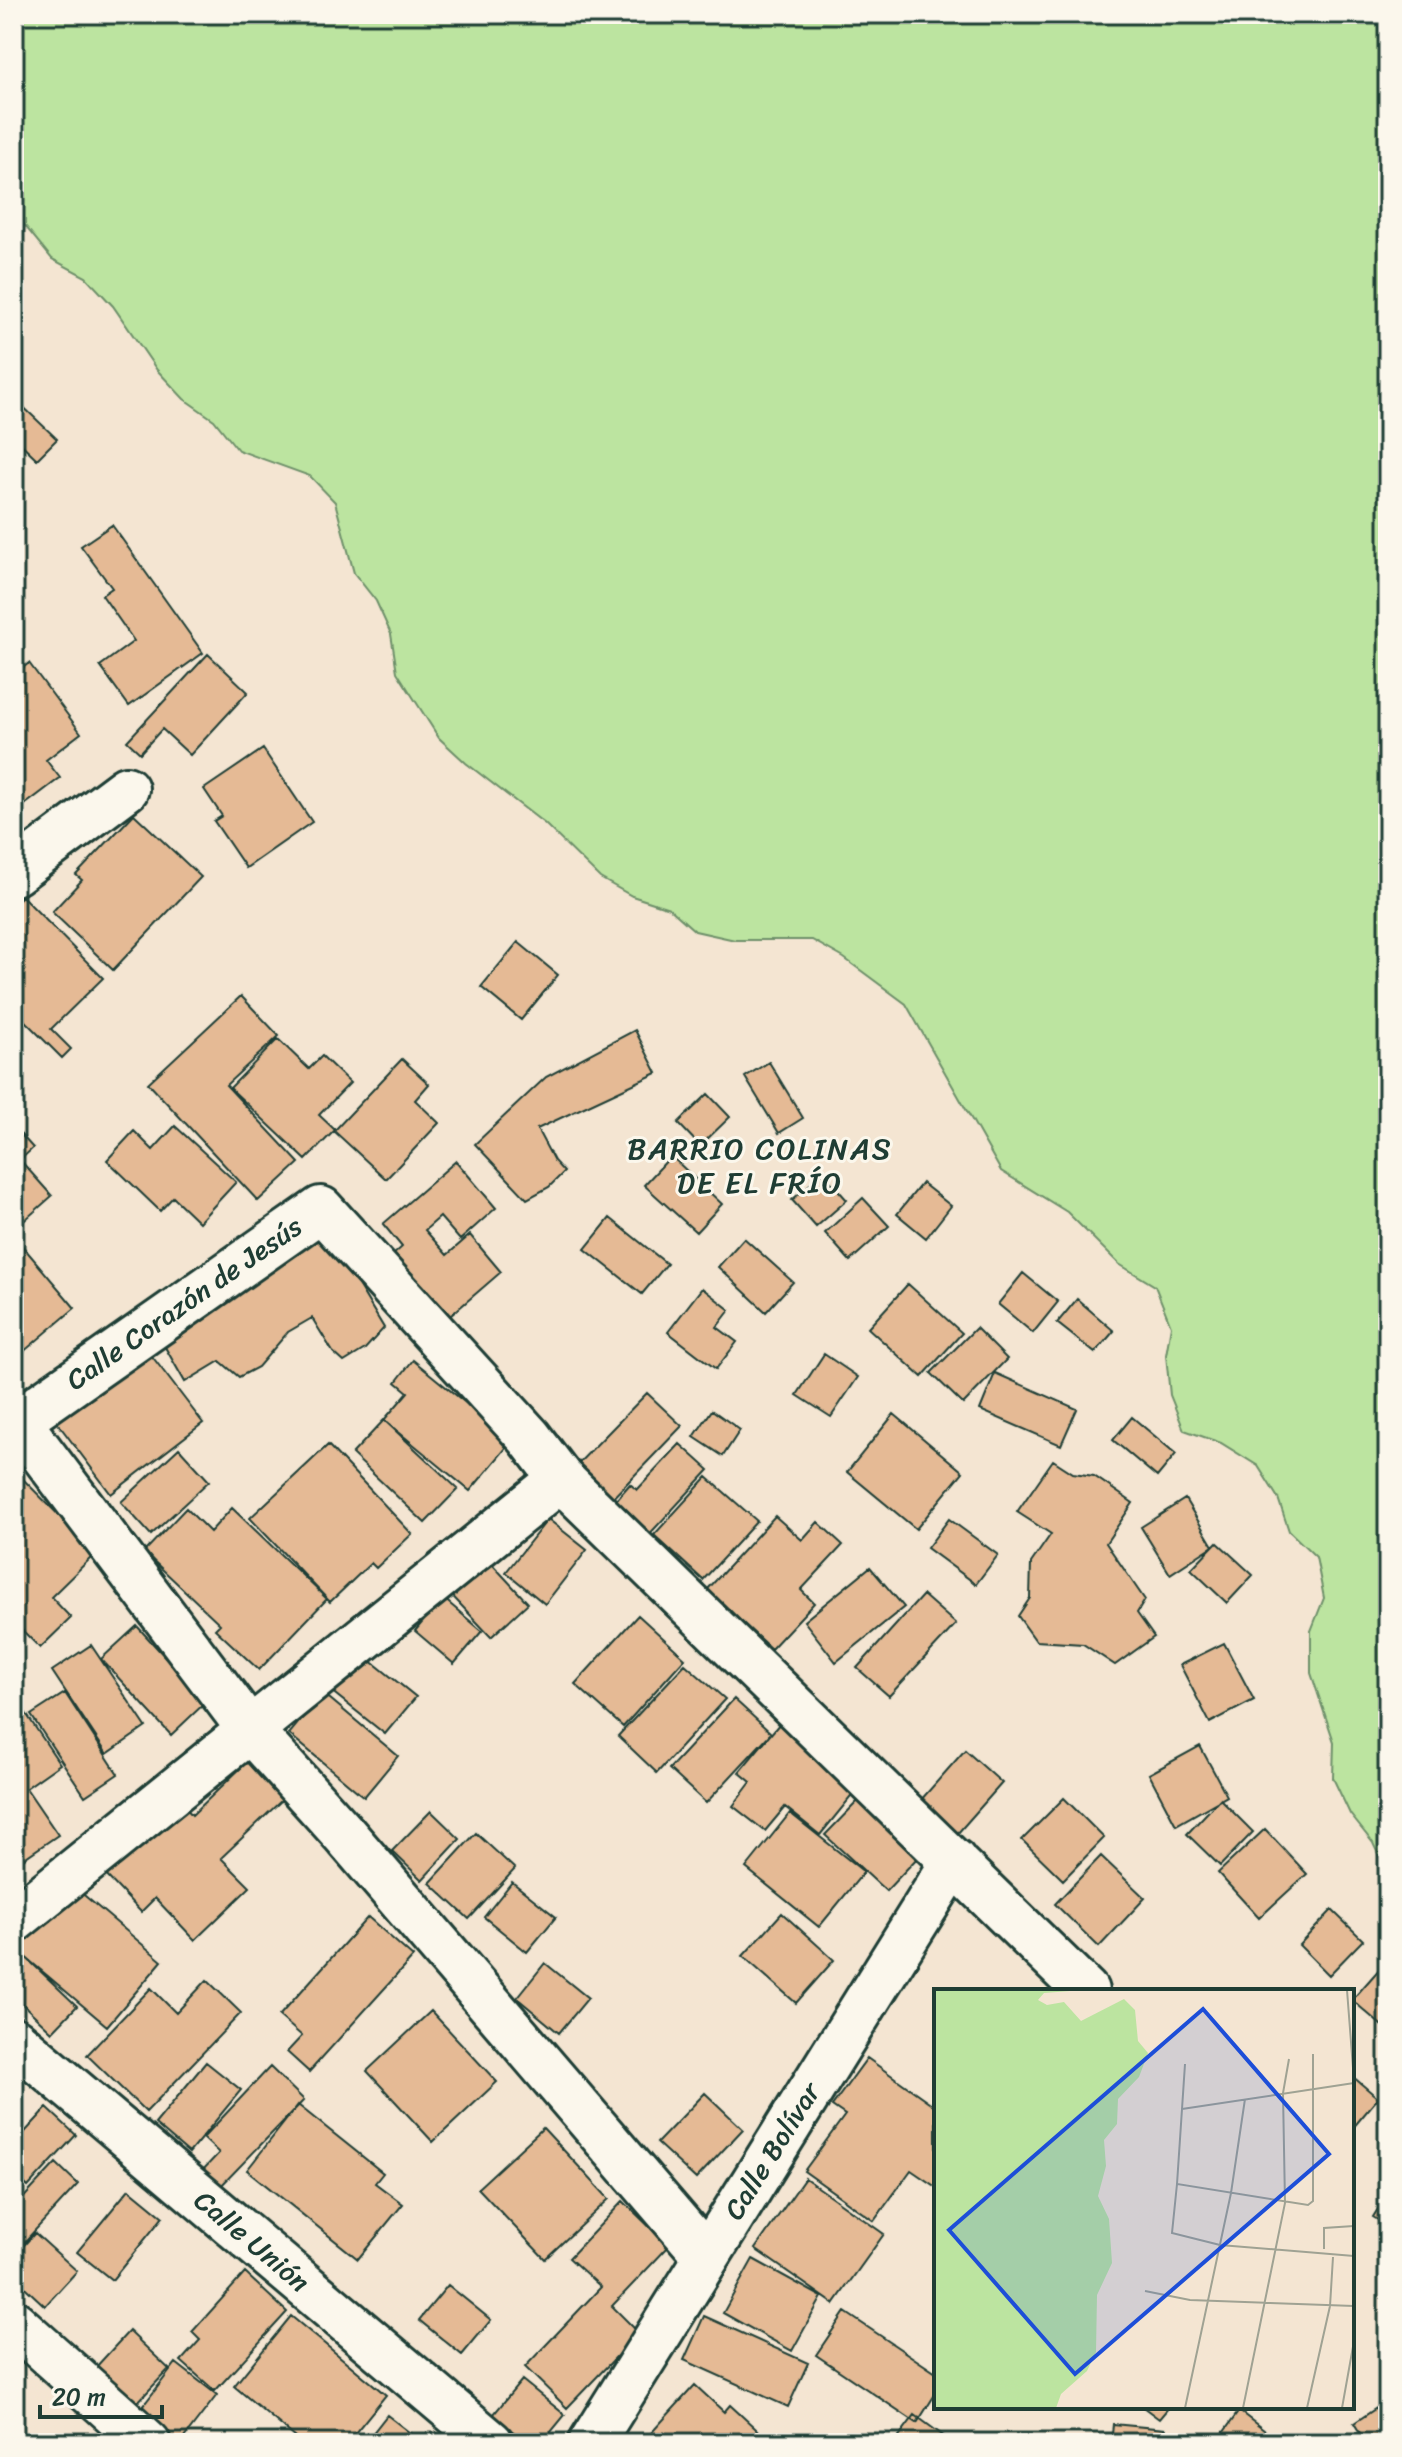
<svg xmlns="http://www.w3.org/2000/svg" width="1402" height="2457" viewBox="0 0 1402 2457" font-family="Sriracha,sans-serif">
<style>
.green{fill:#bce4a0;stroke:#6e906a;stroke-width:2}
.building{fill:#e5ba95;stroke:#1f3d34;stroke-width:2}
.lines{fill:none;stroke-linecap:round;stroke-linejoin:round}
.street-casing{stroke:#1f3d34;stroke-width:50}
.street{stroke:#fbf7ec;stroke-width:44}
.labels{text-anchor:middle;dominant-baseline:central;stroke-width:6;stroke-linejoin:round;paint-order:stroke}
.street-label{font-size:28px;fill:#1f3d34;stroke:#fbf7ec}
.neighbourhood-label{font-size:30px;letter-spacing:2px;fill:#1f3d34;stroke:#fbf7ec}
.inset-road{fill:none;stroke:#9fa293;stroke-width:2}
.view{fill:#1d4ed8;fill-opacity:0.15;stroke:#1d4ed8;stroke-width:4}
.inset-edge{fill:none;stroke:#1f3d34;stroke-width:4}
</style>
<rect width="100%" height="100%" fill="#f4e5d2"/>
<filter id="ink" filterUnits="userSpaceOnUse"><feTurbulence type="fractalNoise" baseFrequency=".0125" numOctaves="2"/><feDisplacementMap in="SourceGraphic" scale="16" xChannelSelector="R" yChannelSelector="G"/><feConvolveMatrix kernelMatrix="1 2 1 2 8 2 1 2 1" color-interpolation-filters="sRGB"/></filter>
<g filter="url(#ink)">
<path class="green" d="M14,14h1374v1861l-15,-32 -23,-29 -17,-36 1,-36 -23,-69v-42l13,-33 -8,-41 -27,-26 -11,-33 -20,-32 -37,-23 -37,-13 -14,-35 -4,-40 5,-29 -16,-40 -36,-22 -52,-52 -66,-41 -95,-167 -62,-46 -32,-18h-77l-40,-9 -26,-23 -37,-12 -32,-18 -55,-54 -79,-61 -27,-25 -42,-66 -6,-38 -15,-33 -22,-28 -19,-71 -25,-26 -72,-26 -24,-30 -30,-21 -27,-29 -44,-64 -27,-29 -34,-18 -31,-38 -7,-25z"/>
<path class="building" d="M14,398l43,41 -20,20 -23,-22z
M112,525l91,128 -74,53 -29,-40 34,-25 -32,-46 10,-7 -31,-42z
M208,654l40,38 -58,63 -28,-26 -22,24 -13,-12z
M29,663l52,70 -35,27 14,18 -46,35v-138z
M263,749l49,73 -66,46 -32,-47 8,-5 -18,-27z
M134,814l67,63 -88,93 -61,-58 30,-32 -6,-5z
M22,896l81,82 -52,51 20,20 -9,9 -44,-44 -4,5v-115z
M518,942l40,33 -37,45 -40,-33z
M241,996l38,40 -53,49 73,78 -41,38 -110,-118z
M635,1030l22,43 -120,56 17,32 10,11 -15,15 -22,12 -52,-55 71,-67z
M278,1039l31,30 13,-13 28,27 -31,32 16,15 -29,30 -76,-72z
M402,1059l27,25 -14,16 24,23 -53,56 -52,-48z
M769,1062l34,56 -24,15 -34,-56z
M708,1094l22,23 -30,29 -22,-23z
M175,1126l61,56 -37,40 -26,-25 -13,14 -53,-51 27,-29 19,19z
M14,1127l19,21 -13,12 32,36 -35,31 -3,-3z
M671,1156l51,48 -26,28 -52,-47z
M456,1161l40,47 -36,32 -20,-23 -15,13 22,25 23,-20 31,37 -65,56 -54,-63 20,-18 -19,-23z
M823,1173l24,27 -31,27 -24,-27z
M922,1183l29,23 -25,32 -29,-24z
M863,1198l26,28 -39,35 -25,-28z
M610,1218l57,46 -25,30 -57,-45z
M319,1220l65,108 -19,21 -21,13 -11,-10 -21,-34 -24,14 -30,35 -19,10 -19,-16 -35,21 -20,-35 30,-35z
M14,1236l61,72 -60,51 -1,-1z
M744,1238l49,44 -27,30 -48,-45z
M1023,1273l35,29 -25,31 -35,-29z
M908,1284l54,49 -40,44 -54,-49z
M702,1288l28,22 -13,17 20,15 -21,27 -48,-37z
M1077,1299l37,32 -19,22 -38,-30z
M976,1328l31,31 -44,45 -32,-31z
M148,1351l55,72 -92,71 -55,-73z
M824,1354l34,23 -27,40 -34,-22z
M413,1360l99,81 -42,50 -86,-71 24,-28 -12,-10z
M995,1373l82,36 -16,36 -81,-35z
M647,1393l35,33 -79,82 -35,-34z
M712,1410l28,20 -17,26 -29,-19z
M894,1414l69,58 -47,57 -69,-57z
M1132,1417l44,37 -19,23 -44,-37z
M384,1420l74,69 -33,34 -73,-69z
M680,1444l29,26 -65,70 -35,-32 21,-24 7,6z
M328,1445l84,89 -36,34 -5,-5 -41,39 -80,-84z
M179,1448l30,33 -58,54 -30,-33z
M1053,1460l20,13 21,3 39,27 -27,40 39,57 -8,13 17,24 -39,28 -32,-21 -47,-3 -18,-25 12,-18 1,-35 20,-29 -34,-22z
M14,1470l82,83 -45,44 20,21 -31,30 -24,-24 -2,2z
M707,1477l50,44 -54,59 -49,-45z
M1185,1499l28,47 -43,28 -29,-47z
M186,1508l24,24 22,-24 95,91 -68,71 -44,-41 5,-5 -76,-72z
M775,1516l27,24 16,-18 25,23 -42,45 13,13 -43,46 -64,-59z
M548,1519l39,31 -42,54 -39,-32z
M949,1519l49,36 -22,29 -49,-36z
M1217,1542l36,33 -26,28 -36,-34z
M480,1551l48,52 -37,34 -48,-51z
M870,1567l34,40 -68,55 -32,-41z
M923,1595l33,29 -67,72 -32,-28z
M443,1598l39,33 -28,33 -39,-33z
M638,1615l47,43 -62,69 -48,-43z
M137,1626l69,76 -35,33 -70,-76z
M1224,1643l30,57 -44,23 -30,-58z
M91,1645l55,82 -39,27 -55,-83z
M360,1652l56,45 -31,37 -55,-44z
M685,1664l40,35 -68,74 -39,-37z
M65,1693l53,81 -33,22 -54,-81z
M323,1693l75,63 -34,41 -75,-63z
M734,1699l37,34 -65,70 -37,-34z
M14,1705l6,10 5,-3 35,52 -34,24 32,47 -44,30z
M780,1723l79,64 -39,48 -35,-28 -20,24 -32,-25 18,-24 -12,-10z
M1200,1746l27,50 -51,29 -27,-51z
M965,1750l37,33 -45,51 -37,-33z
M247,1762l35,38 -61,58 29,29 -55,53 -40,-42 -14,14 -38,-40 76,-72 13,15z
M1064,1798l40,40 -41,42 -41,-40z
M1220,1799l33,33 -33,34 -33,-32z
M859,1800l60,56 -33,35 -61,-56z
M431,1811l29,28 -38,41 -30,-29z
M790,1813l74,59 -45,55 -73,-59z
M1265,1829l42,45 -48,44 -41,-45z
M476,1833l39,36 -46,50 -39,-36z
M1101,1856l44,42 -46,49 -44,-43z
M512,1882l44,35 -29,35 -43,-35z
M72,1885l90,76 -55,65 -90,-76z
M1332,1910l31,30 -34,35 -30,-30z
M782,1913l52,47 -38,43 -53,-47z
M368,1917l45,40 -104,115 -22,-20 15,-16 -23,-20z
M17,1949l60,57 -25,26 -38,-36z
M545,1963l43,35 -29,35 -42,-35z
M1382,1966l6,5v60l-36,-31z
M207,1980l34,33 -95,99 -59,-57 64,-67 25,25z
M431,2011l66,71 -64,60 -66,-71z
M867,2058l69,49v80l-25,-17 -37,51 -70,-50 41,-56 -13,-9z
M206,2062l35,28 -52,63 -34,-29z
M270,2067l34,33 -87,90 -17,-17 19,-20 -16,-15z
M1352,2076l26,22 -26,31z
M705,2093l38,36 -47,50 -39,-36z
M298,2105l85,68 -8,10 28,21 -45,55 -111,-89z
M47,2108l29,27 -48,52 -14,-13v-30z
M543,2128l66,71 -64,60 -67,-71z
M56,2163l22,21 -64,69v-45z
M805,2178l79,56 -50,70 -79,-55z
M129,2189l34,28 -51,63 -35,-28z
M1388,2193v33l-15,-9z
M623,2201l46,45 -57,60 27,27 -72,75 -42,-41 76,-80 -32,-29z
M35,2233l42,38 -32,35 -31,-29v-21z
M753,2259l69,38 -30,54 -69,-38z
M245,2273l42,39 -72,79 -34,-30 19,-21 -8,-8z
M448,2285l43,35 -29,35 -43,-35z
M845,2312l91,61v20l-19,30 -101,-68z
M291,2316l95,79 -39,48h-45l-68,-57z
M704,2316l104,47 -20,44 -104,-47z
M129,2331l40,38 -35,37 -39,-38z
M176,2363l41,32 -37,48h-8l-36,-28z
M522,2380l43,35 -23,28h-15l-34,-28z
M695,2385l29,27 6,-7 36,33 -4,5h-120z
M1381,2405l7,12v26h-22l-12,-20z
M1143,2407h26l-10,12z
M1239,2411l34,26 -4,6h-53z
M387,2415l36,28h-58z
M915,2415l38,28h-59z
M1113,2424l52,5 -1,14h-53z"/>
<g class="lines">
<defs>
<path id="street" d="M14,873l112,-84
M14,1416l236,314 94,104 362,422
M14,1424l307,-215 208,228 32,42
M14,1920l547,-441 525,512
M14,2040l477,403
M14,2323l134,120
M591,2443l363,-582"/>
</defs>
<use href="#street" class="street-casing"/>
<use href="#street" class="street"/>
</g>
</g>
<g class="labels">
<g class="street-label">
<text transform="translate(184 1303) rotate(-35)">Calle Corazón de Jesús</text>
<text transform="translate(772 2151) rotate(-58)">Calle Bolívar</text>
<text transform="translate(252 2241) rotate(40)">Calle Unión</text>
</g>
<g class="neighbourhood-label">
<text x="760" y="1149">BARRIO COLINAS<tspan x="760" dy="34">DE EL FRÍO</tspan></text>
</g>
</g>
<g transform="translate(934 1989)">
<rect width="420" height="420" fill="#f4e5d2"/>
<path d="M0,1h150l-40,3 -6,7 9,5 17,-3 17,19 43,-22 11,11 3,31 10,12 -9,24 -21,22 -1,25 -13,16 2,26 -8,30 11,23 3,44 -15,32 -1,57 -9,19 -26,23 -5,14h-122z" fill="#bce4a0"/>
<path class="inset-road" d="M413,1l7,91M251,75l-8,120 131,21 5,-4v-147M248,120l172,-26M243,195l-5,49 48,12 134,11M390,260v-21l30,-2M211,302l45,9 164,6M251,419l46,-215 14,-94M309,419l42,-205 -2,-110 6,-34M373,419l23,-102 3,-49M408,419l12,-67"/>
<path class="view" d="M269,20l126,145 -254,220 -126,-144z"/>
<rect width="420" height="420" class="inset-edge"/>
</g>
<rect width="1402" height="2457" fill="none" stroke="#fbf7ec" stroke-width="48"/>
<rect x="24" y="24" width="1354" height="2409" fill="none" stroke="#1f3d34" stroke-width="3" filter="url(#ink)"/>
<path d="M40 2405v12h122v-12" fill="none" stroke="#1f3d34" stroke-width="4"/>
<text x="52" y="2405" font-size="24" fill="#1f3d34" stroke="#fbf7ec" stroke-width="6" paint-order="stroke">20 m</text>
</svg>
